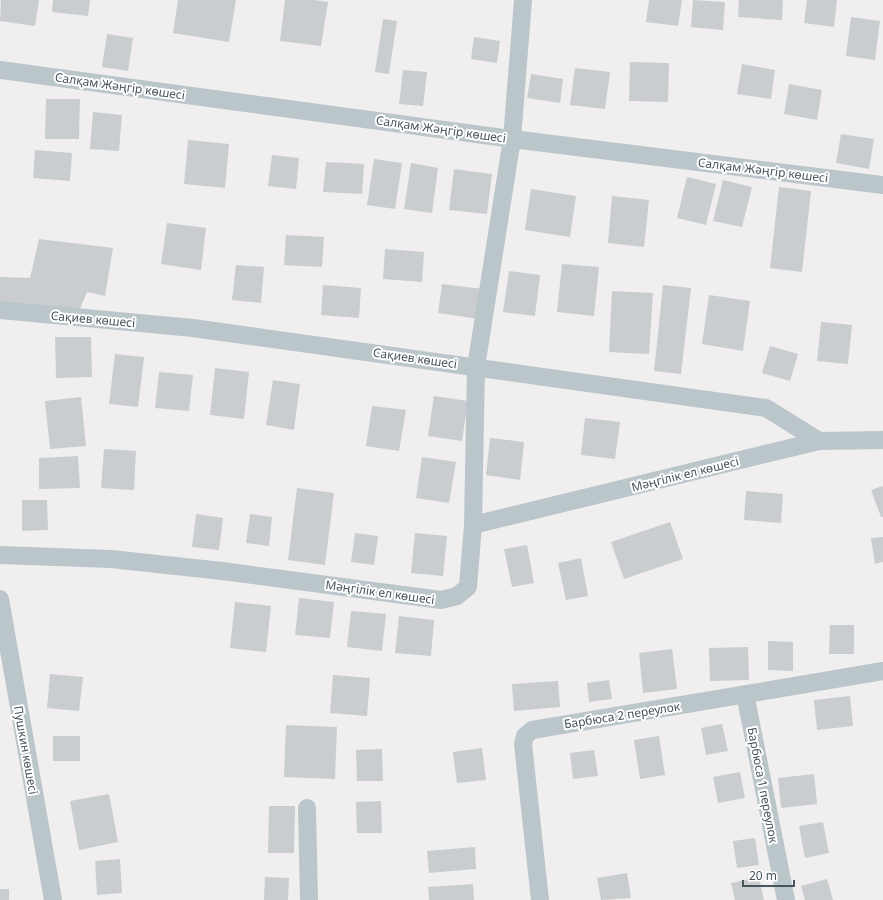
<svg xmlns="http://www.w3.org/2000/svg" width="883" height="900" viewBox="0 0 883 900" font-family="'Noto Sans',sans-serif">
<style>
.building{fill:#c9cdd0}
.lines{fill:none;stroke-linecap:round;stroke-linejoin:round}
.minor{stroke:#bbc6ca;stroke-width:18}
.labels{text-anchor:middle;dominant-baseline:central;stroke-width:4;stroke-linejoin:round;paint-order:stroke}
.street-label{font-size:12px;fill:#48555a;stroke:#fff}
</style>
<rect width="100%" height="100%" fill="#f1eeef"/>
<path class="building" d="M1,0h38l-4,26 -35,-5z
M53,0h37l-2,16 -36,-4z
M178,0h58l-7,42 -56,-9z
M285,0h29l14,2 -7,44 -41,-5z
M649,0h33l-4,26 -32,-4z
M693,0l32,2 -2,28 -32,-3z
M739,0h44l-1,20 -44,-3z
M807,0h30l-3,27 -30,-4z
M851,17l29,4 -5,39 -29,-4z
M383,19l14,2 -8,53 -14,-2z
M107,34l26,4 -5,33 -26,-4z
M474,37l26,4 -3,22 -26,-4z
M630,62l39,1 -1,39 -39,-1z
M742,64l33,6 -4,29 -34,-5z
M575,68l35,4 -5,37 -35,-4z
M403,70l24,2 -4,34 -24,-2z
M531,74l32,5 -3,24 -33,-5z
M789,84l33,6 -5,30 -33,-6z
M46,99h34l-1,40h-34z
M93,112l29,3 -3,36 -29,-2z
M841,134l33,5 -5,30 -33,-6z
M188,140l41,4 -4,44 -41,-4z
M35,150l37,3 -2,28 -37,-3z
M272,155l27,3 -3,31 -28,-3z
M374,159l28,4 -7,46 -28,-4z
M326,162l38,2 -2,30 -39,-2z
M411,163l27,5 -6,45 -28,-4z
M454,169l38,5 -5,40 -38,-4z
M687,177l29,7 -10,41 -29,-7z
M723,180l29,7 -10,40 -29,-6z
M779,187l32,4 -9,81 -32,-4z
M531,189l45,7 -6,41 -45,-7z
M612,196l37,4 -5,47 -36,-4z
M167,223l39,5 -5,42 -40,-6z
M286,235l38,2 -2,30 -38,-2z
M39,239l74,9 -8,48 -18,-4 -8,19 -79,-7v-27l30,1z
M385,249l39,3 -2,30 -39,-3z
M562,264l37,3 -5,49 -37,-4z
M236,265l28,2 -3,36 -29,-3z
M509,271l31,4 -5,41 -32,-4z
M442,284l41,5 -4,30 -41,-6z
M323,285l38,3 -2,30 -38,-3z
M663,285l28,3 -10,86 -27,-3z
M612,291l41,2 -4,61 -40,-2z
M709,295l41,6 -7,50 -41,-7z
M821,322l31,3 -4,39 -31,-3z
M55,337h36l1,40 -36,1z
M770,346l28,8 -8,27 -28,-8z
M115,354l29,3 -6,50 -29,-3z
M215,368l34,4 -5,47 -34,-4z
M159,372l34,3 -4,36 -34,-3z
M273,380l27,4 -6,46 -28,-5z
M434,396l34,5 -6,40 -34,-5z
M81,397l5,49 -36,3 -5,-48z
M372,406l34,4 -7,41 -33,-5z
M585,418l35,4 -5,37 -34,-4z
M490,438l34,4 -4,38 -34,-5z
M104,449l32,2 -2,39 -33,-2z
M78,456l2,32 -41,1v-31z
M422,457l34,5 -7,41 -33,-5z
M883,486v31h-2l-10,-27z
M297,488l37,5 -9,72 -37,-5z
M746,491l37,3 -2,29 -37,-3z
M22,500h25l1,30 -26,1z
M196,514l27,4 -4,32 -27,-3z
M250,514l22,3 -3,29 -23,-3z
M670,522l13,37 -59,20 -13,-37z
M355,533l23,3 -4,29 -23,-3z
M415,533l32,3 -4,40 -32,-3z
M883,537v25l-8,2 -4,-26z
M527,545l7,38 -22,4 -8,-38z
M581,558l7,38 -22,4 -8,-37z
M299,598l35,4 -4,36 -35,-3z
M235,602l36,4 -5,46 -36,-4z
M351,611l35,3 -4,37 -35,-4z
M399,616l35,4 -3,36 -36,-3z
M830,625h24v29h-25z
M768,641l25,1v29l-25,-1z
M748,647l1,33 -39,1 -1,-33z
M672,649l5,40 -34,4 -4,-40z
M50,674l33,3 -4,34 -32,-3z
M333,675l37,3 -3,38 -37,-3z
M609,680l3,19 -23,3 -2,-19z
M558,681l2,26 -46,4 -2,-27z
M850,696l3,30 -36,4 -3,-30z
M722,724l6,27 -22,4 -5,-27z
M286,725l51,2 -2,52 -51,-2z
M53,736h27v25h-27z
M659,736l6,39 -25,4 -6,-39z
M482,748l4,32 -29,3 -4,-31z
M382,749l1,32h-26l-1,-31z
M594,750l4,26 -25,3 -3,-26z
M740,772l5,26 -27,5 -5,-26z
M814,774l3,30 -36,4 -3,-30z
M109,794l9,48 -39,8 -9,-49z
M381,801l1,32h-25l-1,-31z
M269,806h26l-1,47h-26z
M823,822l6,31 -24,5 -6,-32z
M755,838l4,27 -22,3 -4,-27z
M475,847l1,22 -47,4 -2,-22z
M120,859l2,34 -25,2 -2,-34z
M627,873l4,25 -30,2 -4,-22z
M265,877l24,1 -1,22h-24z
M759,877l5,23h-29l-4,-17z
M827,879l6,21h-28l-4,-14z
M473,884l1,16h-45l-1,-13z
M0,889h9v11h-9z"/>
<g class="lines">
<path class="minor" d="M0,70l512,69 371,46
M0,310l193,18 573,80 53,33
M473,525l3,-158 36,-228 11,-139
M0,555l111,4 111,12 219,29 16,-4 11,-9 5,-62 346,-84 64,-1
M0,599l53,301
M745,694l41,206
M307,808l2,92
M540,900l-17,-156 2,-8 7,-6 351,-59"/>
</g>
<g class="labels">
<g class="street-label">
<text transform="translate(120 86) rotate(8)">Салқам Жәңгір көшесі</text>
<text transform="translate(441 129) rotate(8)">Салқам Жәңгір көшесі</text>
<text transform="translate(763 170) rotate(7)">Салқам Жәңгір көшесі</text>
<text transform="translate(93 319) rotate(5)">Сақиев көшесі</text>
<text transform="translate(415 358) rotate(8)">Сақиев көшесі</text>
<text transform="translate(685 474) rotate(-14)">Мәңгілік ел көшесі</text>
<text transform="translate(380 592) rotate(8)">Мәңгілік ел көшесі</text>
<text transform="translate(622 715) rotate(-9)">Барбюса 2 переулок</text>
<text transform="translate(26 750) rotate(80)">Пушкин көшесі</text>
<text transform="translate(763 785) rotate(79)">Барбюса 1 переулок</text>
</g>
</g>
<path d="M743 880v6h51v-6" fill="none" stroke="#48555a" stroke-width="2"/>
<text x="749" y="880" font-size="12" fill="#48555a" stroke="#ffffff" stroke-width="3" paint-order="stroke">20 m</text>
</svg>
